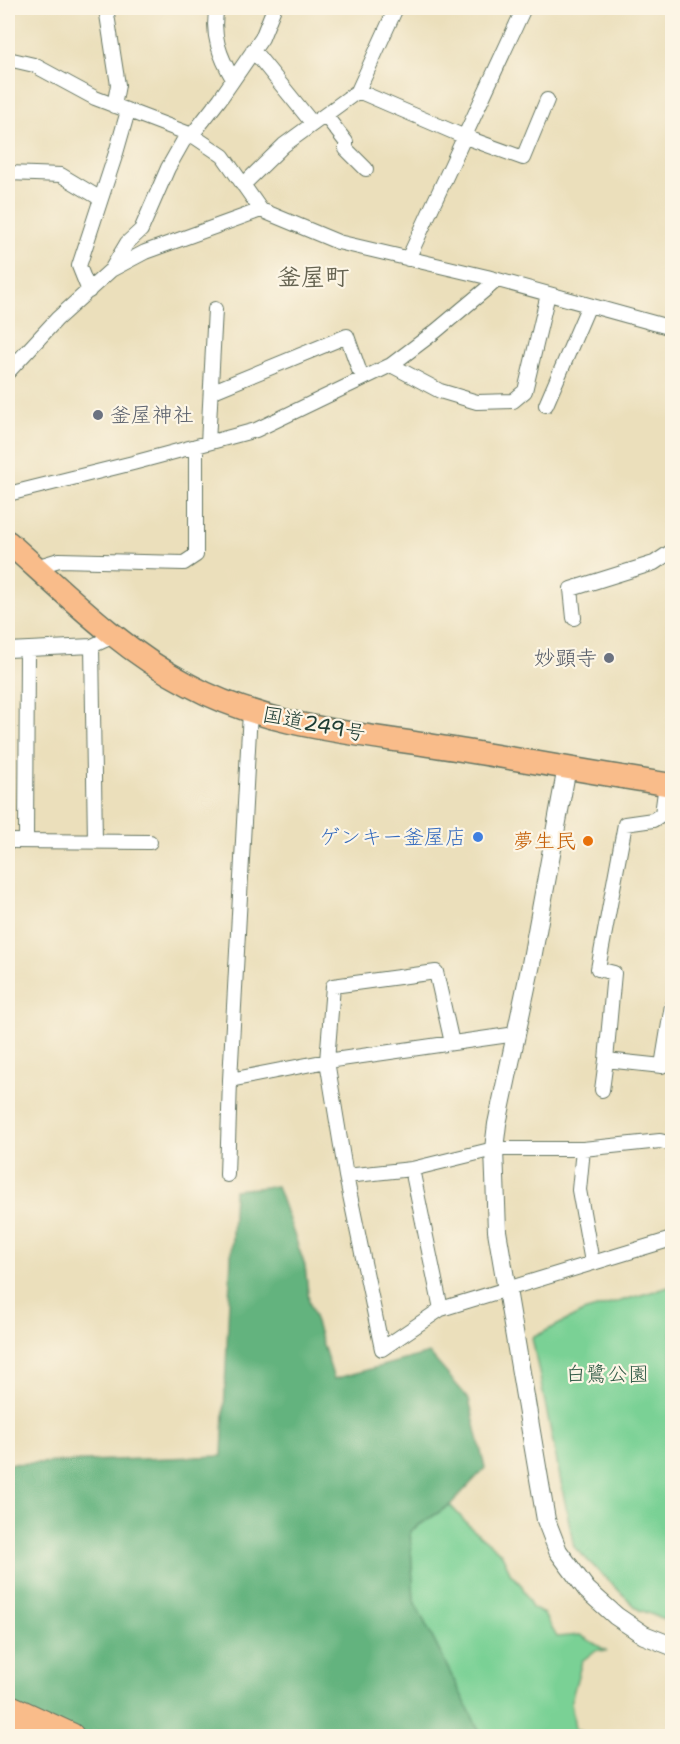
<svg xmlns="http://www.w3.org/2000/svg" width="680" height="1744" viewBox="0 0 680 1744" font-family="'Shantell Sans','Klee One',sans-serif">
<style>
.green{fill:#7ad195;stroke:#4c8764;stroke-width:1.5}
.forest{fill:#63b37e;stroke:#417859;stroke-width:1.5}
.lines{fill:none;stroke-linecap:round;stroke-linejoin:round}
.minor-casing{stroke:#667663;stroke-width:16}
.tertiary-casing{stroke:#667663;stroke-width:20}
.trunk-casing{stroke:#667663;stroke-width:25}
.motorway-casing{stroke:#667663;stroke-width:28}
.minor{stroke:#fff;stroke-width:14}
.tertiary{stroke:#fff;stroke-width:18}
.trunk{stroke:#f9bc8a;stroke-width:22}
.motorway{stroke:#f9bc8a;stroke-width:26}
.worship-dot{fill:#6b7280;stroke:#fcf5e5;stroke-width:2}
.shop-dot{fill:#3f7fe0;stroke:#fcf5e5;stroke-width:2}
.food-dot{fill:#e8710a;stroke:#fcf5e5;stroke-width:2}
.labels{text-anchor:middle;dominant-baseline:central;stroke-width:4.5;stroke-linejoin:round;paint-order:stroke}
.worship-label{font-size:21px;fill:#5b616d;stroke:#fcf5e5;text-anchor:start}
.street-label{font-size:21px;fill:#1f3d34;stroke:#fcf5e5}
.shop-label{font-size:21px;fill:#366cbe;stroke:#fcf5e5;text-anchor:end}
.food-label{font-size:21px;fill:#c56008;stroke:#fcf5e5;text-anchor:end}
.park-label{font-size:21px;fill:#315b47;stroke:#fcf5e5}
.quarter-label{font-size:24px;font-weight:bold;fill:#666452;stroke:#fcf5e5}
</style>
<rect width="100%" height="100%" fill="#fcf5e5"/>
<filter id="ink" filterUnits="userSpaceOnUse"><feTurbulence type="fractalNoise" baseFrequency=".0167" numOctaves="2"/><feDisplacementMap in="SourceGraphic" scale="12" xChannelSelector="R" yChannelSelector="G"/><feConvolveMatrix kernelMatrix="1 2 1 2 8 2 1 2 1" color-interpolation-filters="sRGB"/></filter>
<filter id="wash" filterUnits="userSpaceOnUse"><feTurbulence type="fractalNoise" baseFrequency=".008" numOctaves="4" result="noise"/><feDisplacementMap in="SourceGraphic" scale="24" xChannelSelector="R" yChannelSelector="G"/><feGaussianBlur stdDeviation="1.35" result="paint"/><feColorMatrix in="noise" values="0 0 0 0 0 0 0 0 0 0 0 0 0 0 0 0 0 1.4 0 .05"/><feComposite in="paint" operator="in"/></filter>
<g filter="url(#wash)">
<rect width="100%" height="100%" fill="#ebdfbb"/>
<path class="green" d="M672,1286v336l-33,-12 -65,-63 -42,-209 51,-26z
M450,1505l20,22 31,26 10,21 11,12 10,22 12,6 13,23 23,-2 27,16 -11,-1 -14,11 -11,40 4,28 14,7h-107l-68,-135 -4,-70z"/>
<path class="forest" d="M277,1186l28,80 4,35 25,78 95,-26 40,46 16,69 -35,37 -40,26 4,70 68,135h-474v-272l214,-8 12,-266z"/>
</g>
<g filter="url(#ink)">
<g class="lines">
<defs>
<path id="minor" d="M106,8l12,77 -4,21
M217,8c-6,26 3,49 16,71
M253,50l60,74
M8,59l26,6 61,33 97,37 31,21 38,54 77,32 149,35 185,51
M358,91l107,46 58,21 24,-58
M325,115l21,27v7l20,20
M8,173l53,2 40,24
M243,185l41,-40 74,-54 38,-83
M408,259l116,-251
M111,270l16,-27 14,-13 27,-62 17,-30 7,-3 28,-36 42,-61 12,-30
M89,291l-10,-25 37,-113 12,-42
M391,365l49,26 37,11 36,-1 12,-10 23,-97
M8,372l49,-53 54,-49 34,-18 116,-42
M211,392l136,-56 12,34
M546,405l43,-100
M208,443l7,-134
M8,494l125,-31 123,-33 135,-65 45,-34 61,-51
M36,567l23,-7 125,3 12,-8v-109
M574,618l-3,-29 83,-26 18,-12
M92,646l3,196
M8,650l84,-4 22,-10
M662,814l4,-30
M672,815l-10,-1 -9,6 -28,4 -27,145 16,4 -8,87 56,6 10,-61
M8,841l142,1
M26,841l1,-191
M452,1043l-16,-71 -103,14 -6,75 19,115 36,173 59,-40 231,-70
M230,1080l97,-19 189,-27
M602,1090l4,-30
M583,1149l-4,41 13,72
M412,1169l29,140
M227,1175l3,-95 20,-368
M346,1176l66,-7 82,-20h89l77,-8 12,3"/>
<path id="tertiary" d="M567,767l-36,197 -34,160 -3,25 3,82 49,289 12,31 29,39 29,26 28,19 28,11"/>
<path id="trunk" d="M8,542c57,51 112,107 181,143 75,41 163,48 246,61 79,12 158,27 237,39"/>
<path id="motorway" d="M8,1707l63,29
M8,1731l11,5"/>
</defs>
<use href="#minor" class="minor-casing"/>
<use href="#tertiary" class="tertiary-casing"/>
<use href="#trunk" class="trunk-casing"/>
<use href="#motorway" class="motorway-casing"/>
<use href="#minor" class="minor"/>
<use href="#tertiary" class="tertiary"/>
<use href="#trunk" class="trunk"/>
<use href="#motorway" class="motorway"/>
</g>
</g>
<g class="worship-dot">
<circle cx="98" cy="415" r="6"/>
<circle cx="609" cy="658" r="6"/>
</g>
<circle class="shop-dot" cx="478" cy="837" r="6"/>
<circle class="food-dot" cx="588" cy="841" r="6"/>
<g class="labels">
<g class="worship-label">
<text x="110" y="415">釜屋神社</text>
<text x="597" y="658" text-anchor="end">妙顕寺</text>
</g>
<g class="street-label">
<text transform="translate(314 724) rotate(11)">国道249号</text>
</g>
<g class="shop-label">
<text x="466" y="837">ゲンキー釜屋店</text>
</g>
<g class="food-label">
<text x="576" y="841">夢生民</text>
</g>
<g class="park-label">
<text x="607" y="1374">白鷺公園</text>
</g>
<g class="quarter-label">
<text x="313" y="277">釜屋町</text>
</g>
</g>
<rect width="680" height="1744" fill="none" stroke="#fcf5e5" stroke-width="30"/>
</svg>
